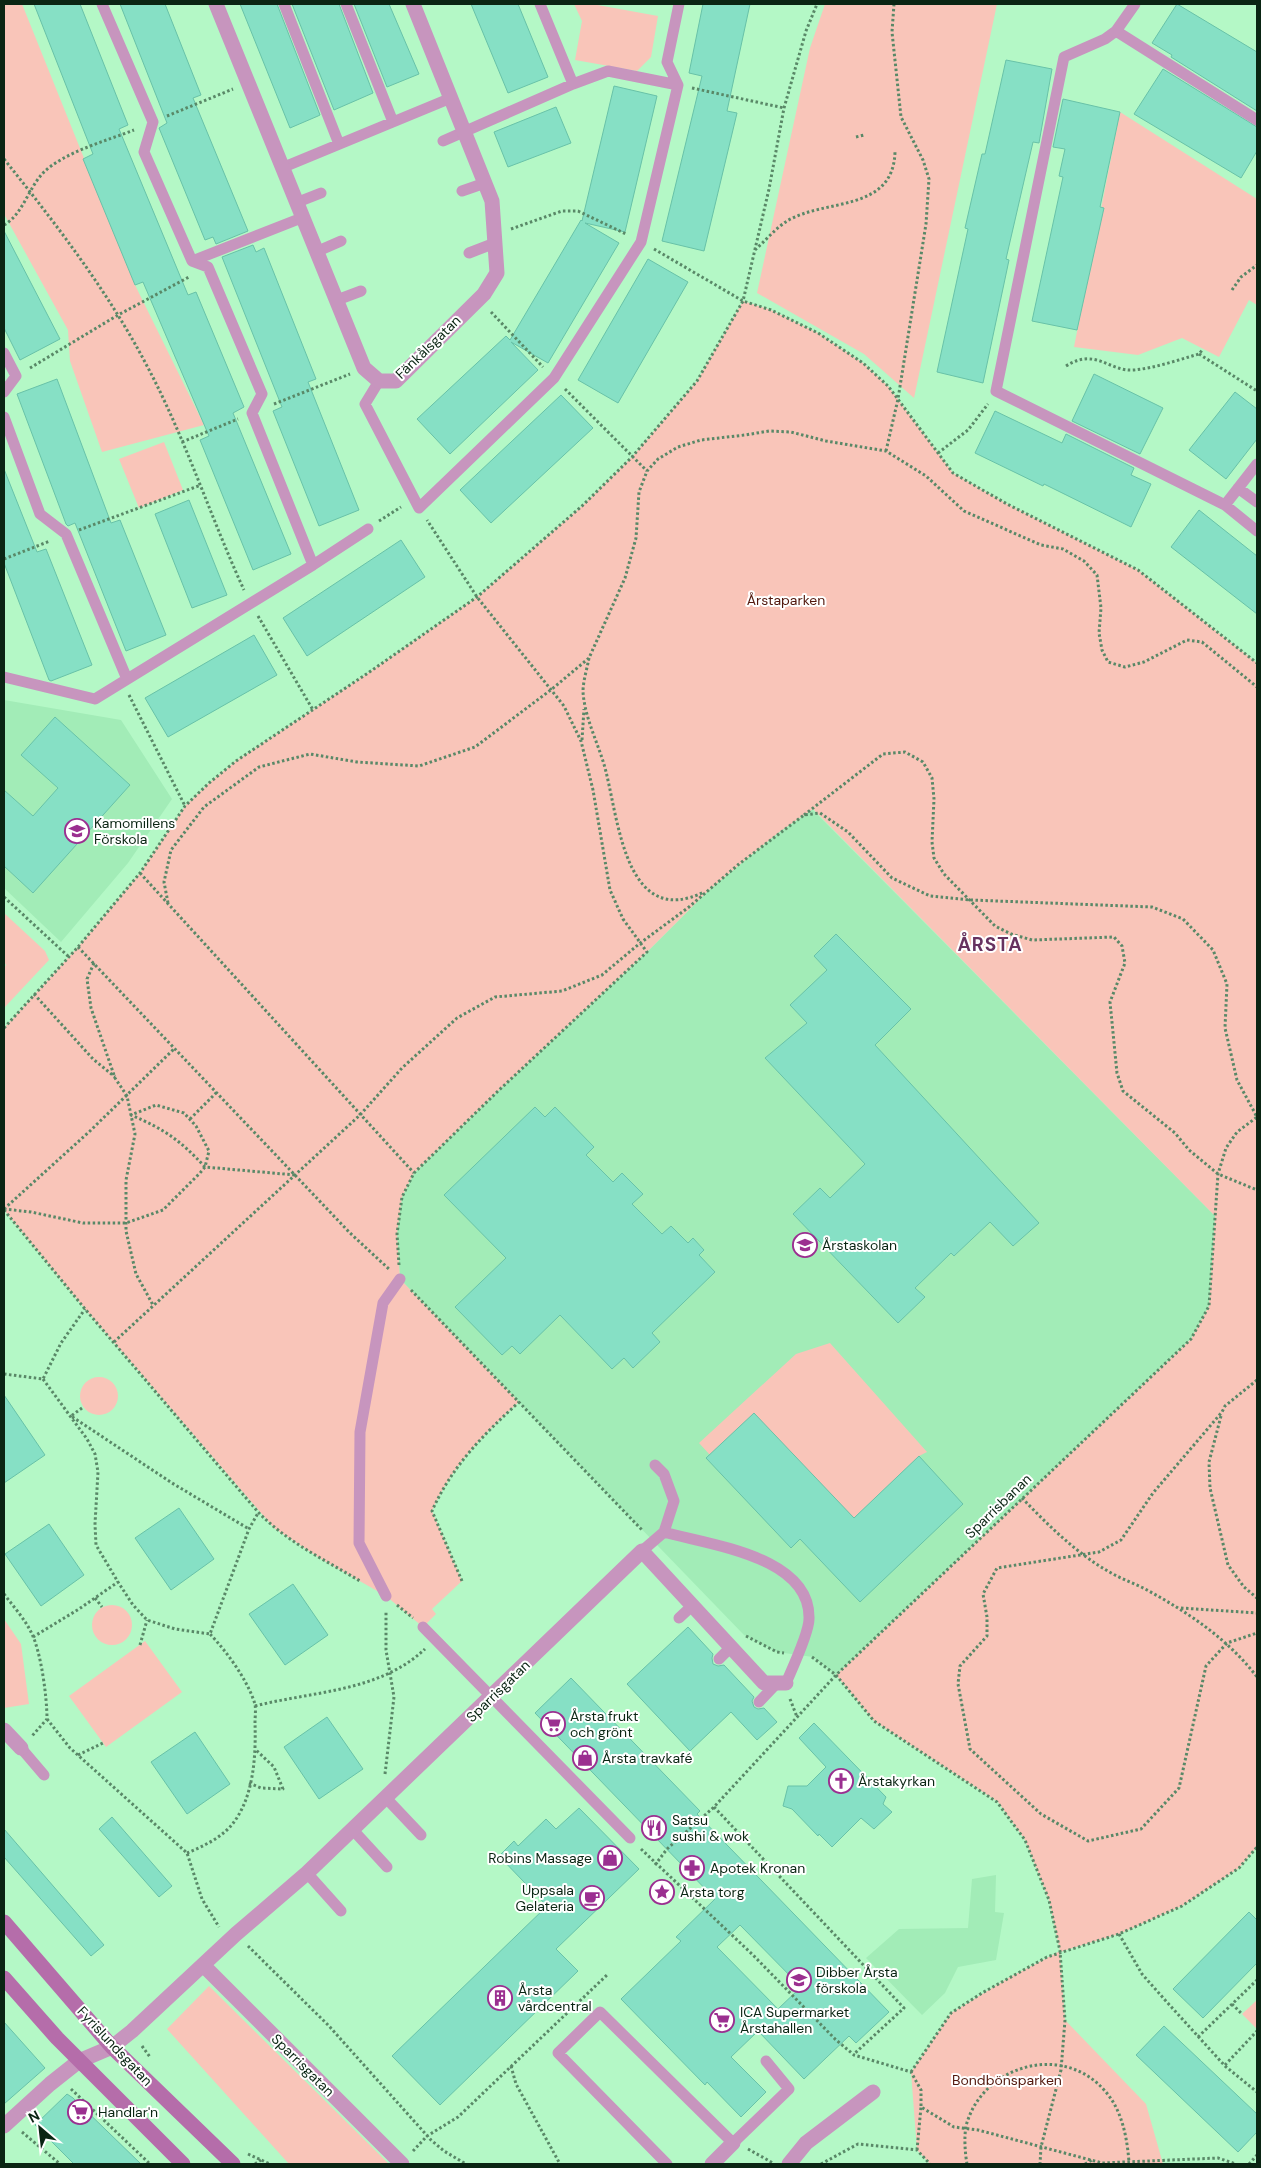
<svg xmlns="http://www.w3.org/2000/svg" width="1261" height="2168" viewBox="0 0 1261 2168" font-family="'DM Sans',sans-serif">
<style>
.built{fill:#a2ecb7}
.green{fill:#f9c5b9}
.building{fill:#86e0c5;stroke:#68c2a8;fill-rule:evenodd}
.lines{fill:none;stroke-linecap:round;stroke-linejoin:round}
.path{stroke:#598867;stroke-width:3;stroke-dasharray:2.5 2.5;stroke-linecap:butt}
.service{stroke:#c795be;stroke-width:11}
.minor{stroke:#c795be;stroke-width:15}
.secondary{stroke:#b56daa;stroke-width:15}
.labels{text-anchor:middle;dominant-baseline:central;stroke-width:4;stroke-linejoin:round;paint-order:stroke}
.street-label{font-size:14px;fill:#0a2513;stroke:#fff}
.park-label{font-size:14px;fill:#52180d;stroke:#fff}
.poi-label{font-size:14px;fill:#0a2513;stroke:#fff;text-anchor:start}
.district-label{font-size:19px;font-weight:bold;letter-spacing:1px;fill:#673260;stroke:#fff}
</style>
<rect width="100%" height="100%" fill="#b4f8c6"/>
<path class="built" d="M4,700l117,20 51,79 -44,64 -67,79 -57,-54z
M812,809l403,407 -6,90 -18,33 -355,336 -23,-18 -36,-5 -33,-17 -344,-356 -3,-45 5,-37 12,-24 83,-81 150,-140 62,-62 69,-57z
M996,1875l-1,37 9,1 -8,47 -38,7 -13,26 -23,22 -56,-57 33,-29 69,-1 4,-49z"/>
<path class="green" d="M4,4h18l113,281 69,140 -102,27 -32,-91 -2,-31 -64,-116z
M574,4h18l66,12 -7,41 -14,14 -62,-11 7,-39z
M825,4h172l-83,394 -50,-44 -107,-61 53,-245z
M1120,112l137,87v106l-8,-5 -30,57 -37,-19 -44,17 -64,-8z
M743,301l28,9 47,23 45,30 25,23 65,87 54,31 131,66 119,93v1184l-18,21 -57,38 -63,28 -59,18 5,68 81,84 17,60h-233l-13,-14 -6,-78 40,-59 59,-36 50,-26 -11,-51 -24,-60 -27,-38 -124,-81 -38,-46 355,-336 18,-33 6,-90 -402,-407 -35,24 -69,57 -62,62 -150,140 -83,81 -12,24 -5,37 3,45 119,123c-36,33 -67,64 -87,109l30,70 -30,28 4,5 -13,13 -37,-31 -65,-37 -47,-31 -189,-219 -81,-99v-182l74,-81 62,-74 45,-67 24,-23 27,-22 132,-88 109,-76 105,-91 50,-49 65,-76z
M164,442l19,48 -44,18 -20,-49z
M4,913l41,38 4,9 -45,48v-40l2,-3 -2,-3z
M830,1343l97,109 -8,4 -65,62 -144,-63 -11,-12 97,-89z
M80 1396a19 19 0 1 1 38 0a19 19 0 1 1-38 0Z
M92 1625a20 20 0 1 1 40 0a20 20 0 1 1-40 0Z
M4,1619l17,25 8,60 -25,4z
M145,1641l37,51 -76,55 -37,-51z
M209,1986l180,178h-100l-122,-135z
M1257,2000v29l-15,-15z"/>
<path class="building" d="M34,4h46l48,121 -9,4 69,166 8,-3 48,115 -11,6 58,141 -38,16 -53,-130 9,-4 -66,-154 -8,3 -52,-126 10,-5z
M120,4h45l36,91 -8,3 55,133 -32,13 -3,-7 -8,3 -46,-112 8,-5z
M240,4h37l43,111 -2,1 -28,12z
M292,4h47l34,89 -39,17z
M354,4h35l30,70 -32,13z
M471,4h47l30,73 -40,16z
M703,4h47l-23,107 10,2 -33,138 -42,-10 40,-165 -13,-3z
M1177,4l80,48v59l-86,-54 1,-2 -20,-12z
M1006,60l46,9 -13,74 -6,-1 -27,117 3,1 -26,123 -46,-11 31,-143 -3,-1 17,-74h3z
M1163,69l94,58v24l-16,27 -107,-64z
M614,86l43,10 -32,136 -40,-9 34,20 -71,120 -37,-21 27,28 -88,84 -33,-35 89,-83 4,4 71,-120 1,1z
M1063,99l57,13 -20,95 4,1 -27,122 -45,-9 31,-144 -4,-1 6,-27 -12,-2z
M556,107l15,36 -63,24 -14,-35z
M4,231l56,108 -40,21 -16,-32z
M253,245l3,7 8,-4 52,131 -8,3 51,128 -40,16 -46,-115 9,-4 -60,-150z
M648,259l40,23 -70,121 -40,-23z
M1094,374l69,34 -23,46 -68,-33z
M57,379l54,144 9,-3 46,115 -40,16 -51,-128 -7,3 -2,-2 -49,-130z
M1235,392l22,17v30l-31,40 -37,-29z
M561,395l32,33 -102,95 -31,-33z
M995,411l67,32 4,-9 68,34 -3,7 20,9 -20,43 -87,-43 -1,2 -68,-33z
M4,469l33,83 9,-3 46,116 -41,16 -2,-1 -45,-117z
M189,500l38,95 -35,13 -37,-94z
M1199,510l58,46v58l-86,-67z
M401,540l24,37 -118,79 -24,-38z
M254,635l23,40 -109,62 -23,-39z
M55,717l75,68 -97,108 -29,-27v-76l29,26 25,-28 -37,-33z
M836,934l75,75 -36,36 164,178 -26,23 -23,-24 -36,34 -3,-3 -36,35 10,9 -27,26 -105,-109 27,-26 10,10 35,-34 -100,-106 42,-35 -17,-18 37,-35 -13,-14z
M535,1107l10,10 10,-10 39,40 -8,8 27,27 9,-9 21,21 -11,10 30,30 9,-8 17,17 5,-5 11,12 -5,5 16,17 -63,61 8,9 -27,26 -9,-10 -12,11 -52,-54 -40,39 -8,-8 -10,9 -47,-48 51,-49 -62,-63z
M4,1395l41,60 -41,28z
M754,1413l100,105 65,-62 44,48 -103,98 -60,-63 -9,9 -85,-90z
M179,1508l35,51 -43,31 -36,-52z
M49,1524l35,51 -43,31 -36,-52z
M293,1584l35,51 -43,30 -36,-51z
M688,1627l25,27 -1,4 1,6 5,2 6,-1 30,32 -2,4 2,6 4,2 6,-1 13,14 -20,18 -26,-28 -41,39 -63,-67z
M571,1678l129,133 -3,3 192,198 -33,31 -7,-7 -45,43 -46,-48 -27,26 35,35 -25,25 -34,-35 -2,3 -84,-86 60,-58 -5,-4 39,-38 -180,-186zM740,1925l61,62 -23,22 -61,-62z
M327,1717l36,52 -44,30 -35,-52z
M814,1723l72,74 -3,7 9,8 -18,17 -13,-11 -29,29 -13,-13 -1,2 -26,-27 -9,-3 5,-20h19l19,-19 -27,-29z
M195,1732l35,52 -43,30 -36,-52z
M579,1808l60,61 -83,80 22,22 -138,134 -48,-49 155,-150 -48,-50 15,-15 4,5 28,-27 10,10z
M112,1817l60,69 -13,11 -60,-68z
M4,1829l100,116 -13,11 -87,-99z
M1249,1912l8,8v43l-54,55 -30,-29z
M4,2022l41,46 -41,36z
M1164,2026l93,88v18l-19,20 -102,-97z
M67,2094l6,4 68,66h-67l-39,-39z"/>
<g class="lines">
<path class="path" d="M692,88l92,20
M167,116l66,-27
M856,137l8,-2
M4,159c52,65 103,131 142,205 39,73 64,152 98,226
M4,225c19,-11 24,-36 39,-52 21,-21 63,-32 91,-43
M511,229l51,-18h16l48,23
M654,249l89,52 28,9 47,23 45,30 25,23 65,87 54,31 131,66 119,93
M755,250c10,-9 21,-22 32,-29 38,-23 106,-8 108,-69
M1232,290l9,-13 16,-12
M491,312l52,55
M1199,354l58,37
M1066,366c30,-19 43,6 68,4 21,-2 44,-10 65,-16l4,-5
M30,368l88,-53 71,-38
M565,389l82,82
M274,404l76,-30
M182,442l56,-23
M886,451l12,-52 28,-175 3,-45 -6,-19 -22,-43 -9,-85 2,-28
M938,453l30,-23 20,-26
M379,521l22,-14
M79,530l122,-45
M4,559l46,-18
M258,616l55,94
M589,658c-2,11 -6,23 -6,34 2,29 18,56 24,84 12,50 21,153 97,116
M129,695l56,111
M582,740l2,-31
M804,815l79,-61 22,-2 18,10 9,16 2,21 -2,43 2,16 10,16 51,52 16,8 21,6 82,-3 8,9 3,17 -15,39 7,71 6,18 52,42 14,17 29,24 39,16
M140,873l274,300
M4,897l65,60
M168,903l-4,-21 7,-32 33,-43 55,-40 51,-13 47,8 62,4 56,-19 77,-58 37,-31 36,-80 11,-40 3,-46 8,-21 11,-12 20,-12 23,-7 44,-5 24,-4 22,1 35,9 60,10 40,25 38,35 77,34 22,4 21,12 13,14 4,33 -2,25 3,17 6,12 17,5 19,-5 43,-22 15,2 55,45
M78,947l272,286 40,37
M94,963l-7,16 4,29 24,70 12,18 8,38 -9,46v51l10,43 17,31
M34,994l59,65 22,18
M4,1028l74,-81 62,-74 45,-67 24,-23 27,-22 132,-88 109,-76 105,-91 50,-49 65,-76 46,-80 26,-112 15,-81 22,-77 11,-27
M190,1119l27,-27
M4,1209l27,3 52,11h43l37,-13 37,-37 5,-6 4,-16 -13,-25 -12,-13 -28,-8 -25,10c33,14 49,25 74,52l90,8
M4,1209l86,-78 85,-83
M4,1210l81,99 173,203c29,30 67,48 102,69
M399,1265l-2,-31 5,-37 12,-24 83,-81 150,-140 -24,-33 -13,-29 -17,-100 -12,-49 -17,-35 -87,-109 -50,-77
M411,1290l231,240
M114,1342l246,-227 42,-47 55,-50 38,-21 67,-6 40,-16 37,-31 50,-37 50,-43 65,-49 16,-2 28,19 44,46 38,18 41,4 181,7 31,12 30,31 14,34 -2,44 12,52 20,37
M4,1374l39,5 18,-36 24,-34
M43,1379l44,60 8,15 3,18 -3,52 1,21 22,37 15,23 14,15 28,9 35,5 39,-105 9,-16
M1257,1380l-32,26 -3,6 -69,81 -32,47 -22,12 -102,16 -14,26 4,23v19l-27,30 -2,18 12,65 71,65 47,27 53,-12 38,-41 27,-122 21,-23 30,-10
M82,1408l-11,8 101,67 77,46
M1221,1416l-12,46 1,26 18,77 16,22 13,11
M1022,1498c27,28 56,57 91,76 11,6 23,10 34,16 42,23 81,49 110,87
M462,1581l-30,-70c20,-45 51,-76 87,-109
M4,1594c9,12 20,24 27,38 10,19 16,65 16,87l-15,17
M95,1598l7,9
M397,1605l16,13
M1181,1608l76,5
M746,1636l31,16 7,1
M33,1637l46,-28 39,-27
M140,1645l7,-25
M812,1657l24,18 38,46 123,81 28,38 24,60 11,51 5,69 -4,50 -20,77 -1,17
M790,1699l7,18
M255,1706c59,-15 124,-14 170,-57
M47,1719l23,29 117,105 15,46 17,28
M78,1755l25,-12
M385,1774l9,-77 -8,-47v-38
M249,1783l12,5 22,1 -9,-22 -18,-17
M714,1807l190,201 -50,46
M641,1849l112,106 82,84 19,16 57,17 10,18v17l33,20 24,3 124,33 116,-5 18,6
M187,1853c17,-7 36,-16 47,-31 20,-27 22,-67 21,-99 0,-6 1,-13 0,-19 -8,-25 -28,-52 -45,-70
M655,1865l12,-16 47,-42 122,-132 355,-336 18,-33 9,-132 8,-26 11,-16 20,-15
M1119,1934l23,40 23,26 60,66 32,26
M248,1946l81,80 102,114 13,11 22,13
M1232,2004l10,10
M1198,2037l59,-57
M142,2046l8,11
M1225,2065l32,-34
M511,2066l5,18 44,80
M911,2072l40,-59 31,-20 65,-36 72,-23 63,-28 57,-38 18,-21
M71,2089l79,75
M22,2132l38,32
M748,2149l25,14
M917,2150l4,-43
M413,2151l14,-15 31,-19 150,-143
M248,2154l22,10
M255,2164l6,-4
M821,2164l37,-20 59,6 13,14
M967,2164c-2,-11 -3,-26 -1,-38 16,-61 97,-84 139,-35 17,19 22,46 24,71
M1085,2164l7,-4
M1249,2164l8,-9"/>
<path class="service" d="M102,4l51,118 -9,30 48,109 16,6 54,127 -10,19 61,152
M284,4l55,140
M346,4l47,118
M540,4l33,80
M1135,4l-19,27 -11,8 -41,18 -68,334 229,114 32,26
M1116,31l141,89
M443,141l130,-57 35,-13 70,14
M284,167l167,-69
M462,191l23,-8
M298,202l23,-9
M318,251l23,-10
M469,253l26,-10
M192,261l112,-44
M337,300l24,-9
M4,353l12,23 -12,16
M379,381l-14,23 54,104 135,-130 87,-136 37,-157 -11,-23 12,-58
M4,417l36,97 26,20 61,145
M1238,488l19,14
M1225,505l32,-41
M4,677l91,22 218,-134 55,-36
M664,1532c45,13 147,24 145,87 0,14 -17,50 -23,64
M642,1551l22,-19 10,-31 -10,-27 -9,-9
M386,1596l-27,-53 1,-111 23,-129 17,-24
M679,1618l14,-13
M423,1627l207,211
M719,1659l12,-12
M759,1702l18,-19
M21,1748l23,27
M386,1798l35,37
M353,1830l34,37
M307,1873l34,38
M667,2164l-109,-111 42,-41 133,131 56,-54 -23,-28"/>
<path class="minor" d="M216,4l148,364 15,13h17l88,-87 13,-21 -5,-72 -79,-197
M4,1730l17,18
M203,1965l199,199
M4,2126l46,-42 29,-23 33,-14 20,-16 104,-97 71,-61 335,-322 122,132h22
M712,2164l21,-21
M789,2164l17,-21 67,-51"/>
<path class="secondary" d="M4,1922l108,125 121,117
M4,1978l53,60 126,126"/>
</g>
<defs>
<symbol id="school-ring" viewBox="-11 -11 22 22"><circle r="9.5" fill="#fff" stroke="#9b2f90" stroke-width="1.5"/><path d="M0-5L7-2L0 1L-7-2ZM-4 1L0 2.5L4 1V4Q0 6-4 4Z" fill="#9b2f90"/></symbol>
<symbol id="supermarket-ring" viewBox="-11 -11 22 22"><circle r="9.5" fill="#fff" stroke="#9b2f90" stroke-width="1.5"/><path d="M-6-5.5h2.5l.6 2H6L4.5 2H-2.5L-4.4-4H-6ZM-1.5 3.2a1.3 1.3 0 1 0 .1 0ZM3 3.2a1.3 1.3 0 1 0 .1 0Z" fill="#9b2f90"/></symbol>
<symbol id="shop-ring" viewBox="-11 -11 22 22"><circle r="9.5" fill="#fff" stroke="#9b2f90" stroke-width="1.5"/><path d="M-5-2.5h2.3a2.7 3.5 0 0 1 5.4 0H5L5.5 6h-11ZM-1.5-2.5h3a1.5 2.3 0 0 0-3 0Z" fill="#9b2f90"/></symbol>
<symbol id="church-ring" viewBox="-11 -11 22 22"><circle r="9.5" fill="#fff" stroke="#9b2f90" stroke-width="1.5"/><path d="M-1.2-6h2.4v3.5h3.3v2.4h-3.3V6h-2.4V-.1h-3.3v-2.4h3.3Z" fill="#9b2f90"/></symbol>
<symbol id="restaurant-ring" viewBox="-11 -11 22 22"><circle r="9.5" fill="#fff" stroke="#9b2f90" stroke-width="1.5"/><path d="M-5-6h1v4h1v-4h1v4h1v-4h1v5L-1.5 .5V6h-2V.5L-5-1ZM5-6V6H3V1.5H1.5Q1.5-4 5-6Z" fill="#9b2f90"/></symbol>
<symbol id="pharmacy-ring" viewBox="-11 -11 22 22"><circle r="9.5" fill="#fff" stroke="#9b2f90" stroke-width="1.5"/><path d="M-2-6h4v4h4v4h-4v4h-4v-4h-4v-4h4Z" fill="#9b2f90"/></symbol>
<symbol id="sight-ring" viewBox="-11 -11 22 22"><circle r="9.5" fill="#fff" stroke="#9b2f90" stroke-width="1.5"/><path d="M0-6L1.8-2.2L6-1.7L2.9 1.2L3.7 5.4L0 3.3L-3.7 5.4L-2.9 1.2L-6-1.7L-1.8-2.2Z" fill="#9b2f90"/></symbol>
<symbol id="cafe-ring" viewBox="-11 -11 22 22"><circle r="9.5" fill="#fff" stroke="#9b2f90" stroke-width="1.5"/><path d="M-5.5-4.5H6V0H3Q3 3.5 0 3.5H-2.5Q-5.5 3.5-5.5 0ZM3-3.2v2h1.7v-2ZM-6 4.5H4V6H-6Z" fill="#9b2f90"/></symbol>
<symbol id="building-ring" viewBox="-11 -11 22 22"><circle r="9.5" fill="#fff" stroke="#9b2f90" stroke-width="1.5"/><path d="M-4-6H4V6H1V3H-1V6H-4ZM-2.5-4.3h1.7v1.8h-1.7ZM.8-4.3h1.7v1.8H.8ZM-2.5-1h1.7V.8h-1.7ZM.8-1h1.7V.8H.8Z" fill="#9b2f90"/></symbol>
</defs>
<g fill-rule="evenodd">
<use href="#school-ring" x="63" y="817" width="28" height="28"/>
<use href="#school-ring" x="791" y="1231" width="28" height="28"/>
<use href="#supermarket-ring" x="539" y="1710" width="28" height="28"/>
<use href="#shop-ring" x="571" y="1744" width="28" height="28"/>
<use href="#church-ring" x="827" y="1767" width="28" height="28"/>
<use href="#restaurant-ring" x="640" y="1814" width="28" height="28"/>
<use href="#shop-ring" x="596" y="1844" width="28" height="28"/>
<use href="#pharmacy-ring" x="678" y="1854" width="28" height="28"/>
<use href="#sight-ring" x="648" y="1878" width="28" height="28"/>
<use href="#cafe-ring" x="578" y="1884" width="28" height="28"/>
<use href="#school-ring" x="785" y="1966" width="28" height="28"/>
<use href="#building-ring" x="486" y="1984" width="28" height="28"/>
<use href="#supermarket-ring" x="708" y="2006" width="28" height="28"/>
<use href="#supermarket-ring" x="66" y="2098" width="28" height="28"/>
</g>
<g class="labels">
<g class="street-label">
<text transform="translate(428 347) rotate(-44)">Fänkålsgatan</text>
<text transform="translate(998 1506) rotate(-44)">Sparrisbanan</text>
<text transform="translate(498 1691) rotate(-44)">Sparrisgatan</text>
<text transform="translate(115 2046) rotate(47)">Fyrislundsgatan</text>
<text transform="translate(303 2065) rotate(45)">Sparrisgatan</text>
</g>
<g class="park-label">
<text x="786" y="600">Årstaparken</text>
<text x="1007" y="2080">Bondbönsparken</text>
</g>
<g class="poi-label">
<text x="94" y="823">Kamomillens<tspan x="94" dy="16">Förskola</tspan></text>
<text x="822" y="1245">Årstaskolan</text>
<text x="570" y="1716">Årsta frukt<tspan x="570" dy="16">och grönt</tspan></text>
<text x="602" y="1758">Årsta travkafé</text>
<text x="858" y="1781">Årstakyrkan</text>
<text x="672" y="1820">Satsu<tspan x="672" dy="16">sushi &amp; wok</tspan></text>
<text x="592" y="1858" text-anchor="end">Robins Massage</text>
<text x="710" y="1868">Apotek Kronan</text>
<text x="574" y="1890" text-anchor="end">Uppsala<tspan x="574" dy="16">Gelateria</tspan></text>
<text x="680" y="1892">Årsta torg</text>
<text x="816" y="1972">Dibber Årsta<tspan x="816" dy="16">förskola</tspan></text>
<text x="518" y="1990">Årsta<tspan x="518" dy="16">vårdcentral</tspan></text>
<text x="740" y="2012">ICA Supermarket<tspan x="740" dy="16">Årstahallen</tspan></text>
<text x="98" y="2112">Handlar'n</text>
</g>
<g class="district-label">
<text x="990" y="944">ÅRSTA</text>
</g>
</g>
<rect width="1261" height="2168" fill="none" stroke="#0a2513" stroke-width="10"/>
<g transform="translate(40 2128) rotate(332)" stroke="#ffffff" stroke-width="4" paint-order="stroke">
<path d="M0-4L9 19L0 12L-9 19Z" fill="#0a2513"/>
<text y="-8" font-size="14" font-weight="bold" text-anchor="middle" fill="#0a2513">N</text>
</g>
</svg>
